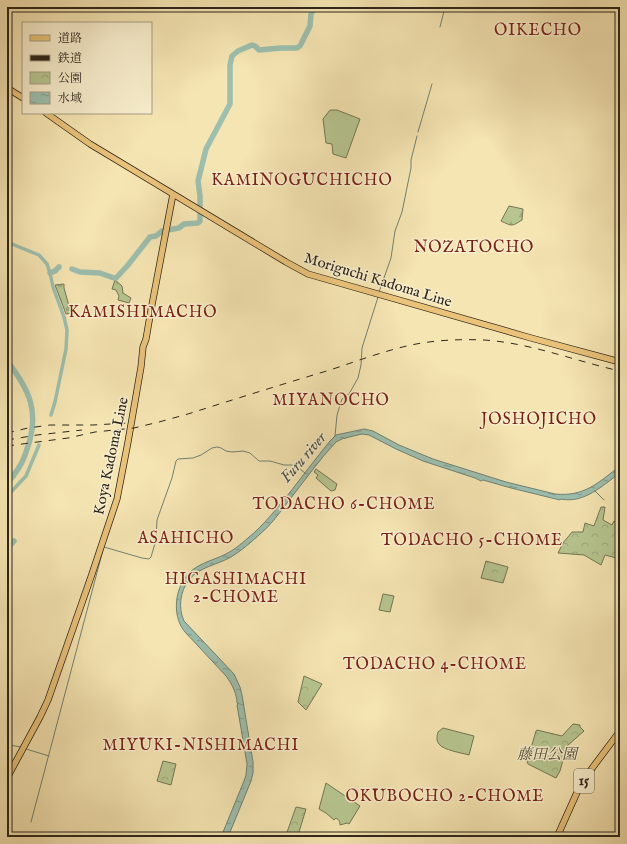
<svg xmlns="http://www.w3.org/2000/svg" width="627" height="844" viewBox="0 0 627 844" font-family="'IM FELL English','Noto Serif JP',serif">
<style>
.forest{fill:url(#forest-firs);stroke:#727656}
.cemetery{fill:url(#cemetery-stones);stroke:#727656}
.park{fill:url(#park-crowns);stroke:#727656}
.garden{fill:#b7c690;stroke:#727656}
.water{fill:url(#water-ripples);stroke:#708274}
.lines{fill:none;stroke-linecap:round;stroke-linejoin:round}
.stream{stroke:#708274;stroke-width:1}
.canal{stroke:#9cbfaf;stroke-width:3.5}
.river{stroke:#9cbfaf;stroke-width:5.5}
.major-casing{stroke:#2d261c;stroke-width:7}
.major{stroke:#eac279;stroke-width:5.5}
.rail{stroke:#2d261c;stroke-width:1;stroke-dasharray:7 7;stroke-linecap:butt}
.labels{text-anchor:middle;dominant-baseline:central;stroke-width:3;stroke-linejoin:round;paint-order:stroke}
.shield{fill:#f8eecd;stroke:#6a6251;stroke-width:1}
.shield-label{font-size:14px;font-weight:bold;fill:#2d261c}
.street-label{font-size:15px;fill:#2d261c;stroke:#f8eecd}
.park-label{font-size:15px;font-style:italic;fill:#504e39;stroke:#f8eecd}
.neighbourhood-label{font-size:16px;letter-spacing:1px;fill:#7a1f14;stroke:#f8eecd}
.water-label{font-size:16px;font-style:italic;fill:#4e5448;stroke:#f8eecd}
</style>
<defs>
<pattern id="forest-firs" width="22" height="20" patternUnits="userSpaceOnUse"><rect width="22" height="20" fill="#b7c690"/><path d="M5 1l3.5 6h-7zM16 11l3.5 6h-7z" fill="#9eaa7c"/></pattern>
<pattern id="cemetery-stones" width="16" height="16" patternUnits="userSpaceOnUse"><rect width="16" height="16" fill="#b7c690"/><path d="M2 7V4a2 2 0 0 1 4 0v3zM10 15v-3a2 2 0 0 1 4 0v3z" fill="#9eaa7c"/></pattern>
<pattern id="park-crowns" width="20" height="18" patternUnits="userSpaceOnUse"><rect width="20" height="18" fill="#b7c690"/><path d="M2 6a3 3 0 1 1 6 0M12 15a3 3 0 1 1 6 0" fill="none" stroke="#9eaa7c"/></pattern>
<pattern id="water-ripples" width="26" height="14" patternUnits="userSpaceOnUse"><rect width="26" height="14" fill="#9cbfaf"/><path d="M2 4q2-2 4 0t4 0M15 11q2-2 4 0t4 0" fill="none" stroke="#809b8e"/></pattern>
</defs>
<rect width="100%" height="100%" fill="#f5e5b2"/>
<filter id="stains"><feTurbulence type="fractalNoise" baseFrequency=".005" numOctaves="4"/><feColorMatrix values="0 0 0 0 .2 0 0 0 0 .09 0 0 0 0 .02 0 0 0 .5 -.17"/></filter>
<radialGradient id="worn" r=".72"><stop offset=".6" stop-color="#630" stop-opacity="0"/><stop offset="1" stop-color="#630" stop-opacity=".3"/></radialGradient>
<path class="forest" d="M509,206l14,3 -1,11c-11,7 -10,6 -21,1z"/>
<path class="cemetery" d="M64,284v4l7,25 -5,1 -11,-29z"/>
<path class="park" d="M115,280l7,6 1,7 8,5 -2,5 -11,-3 1,-4 -3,-6 -4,-1z
M601,507h4l-2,13 9,5 2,-4 6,4v34l-15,-4 -4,10 -17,-10 -26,-2 5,-10 9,-11h11l2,-9 9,3z
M486,561l22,6 -5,16 -22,-5z
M304,676l18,8 -16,26 -8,-8z
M573,724l7,1v2l4,4 -17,15 -7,25 -4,7 -28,-14 -1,-2 9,-31 1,-1 25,6z
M163,761l13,3 -5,21 -14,-4z
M296,807l10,2 -7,23 -2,1v1h-5l-6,1z"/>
<path class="garden" d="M330,110h7l23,9 -14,39 -13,-4 -1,-10 -6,-1 -3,-24z
M316,469l21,15 -2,6 -4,1 -15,-13 2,-3 -4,-3z
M383,594l11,2 -4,16 -11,-2z
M443,728l31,8 -5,19c-7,-2 -26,-5 -30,-11 -3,-3 -2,-9 -1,-12z
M326,783l34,23 -11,18 -2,-1 -7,2c0,-4 -1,-5 -4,-7l-2,2 -8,-7 -7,-4z"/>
<path class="water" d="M364,429l9,2 26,14 34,14 73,23 49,12c29,3 43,-11 65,-28v7c-17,12 -36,31 -59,26l-1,1 -49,-12 -28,-8 -2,1 -6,-3 -52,-17 -27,-12 -27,-14 -7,-1 -17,4v1l-1,-1 -8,4c-18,19 -33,41 -49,61 -9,12 -17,23 -28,32 -9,8 -18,16 -28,22 -14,8 -32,10 -42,23 -9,11 -11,28 -5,41l50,53 6,13 2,8 11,67v11l-2,8 -23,56h-7l23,-56 2,-6 1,-11 -10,-59 1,-1 -1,-1c0,-9 -5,-19 -11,-27l-41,-44c-12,-14 -11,-39 0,-54 9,-14 27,-17 41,-24 8,-4 15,-10 22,-16 17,-14 29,-30 43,-47 13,-17 26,-34 39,-50l6,-6z"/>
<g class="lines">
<path class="stream" d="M440,27l5,-20
M418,132l14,-48
M379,292l12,-34 4,-27 7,-19 9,-44v-8l6,-24
M335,436l2,-21 5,-16 7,-5 9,-16 3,-13 1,-17 16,-51
M595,491l9,9
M104,547l38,11 7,1 2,-2 5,-17 1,-20 15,-42 4,-17 2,-2 15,-1 8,-3 11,-7 5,-1 4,1 5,3 6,1 11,-1 7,2 9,8h11l14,4h11l10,8
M26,749l23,7
M7,752l2,-7 12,2
M31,822l72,-272"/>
<path class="canal" d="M7,242l32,13 8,9 3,9 3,14 11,30 3,13 -1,19 -11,53 -4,13
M7,498l3,-5 16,-17 13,-31"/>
<path class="river" d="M200,208v-12l-2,-15 8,-32 24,-45v-39l2,-9 6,-5 14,-6 3,1 4,4 22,-2h16l3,-2 10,-20 1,-12 4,-7
M72,269l8,3 20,1 14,5h2l12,-13 22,-28 6,-1 6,-5 17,-3 5,-4 14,-1 2,-2v-7
M50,273l5,-2 4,-4
M7,361c23,29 33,52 20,88 -2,7 -5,14 -9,20 -3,5 -7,10 -11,14
M7,549l7,-8"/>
<defs>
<path id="major" d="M7,88l16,10
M46,113l44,31 196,118 22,12 223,64 89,24
M7,778l33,-61 8,-17 44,-126 25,-75 11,-57 13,-75 2,-20 3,-8 5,-29 22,-116
M557,837l22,-49 14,-21 27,-36"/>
</defs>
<use href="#major" class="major-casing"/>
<use href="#major" class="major"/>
<path class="rail" d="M7,433l21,-5 22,-3h43l35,-2
M7,440l30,-5 45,-5
M7,446l61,-8 27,-6 39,-4 25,-6 29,-8c47,-15 95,-30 142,-44 27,-9 54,-19 81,-25 24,-5 49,-6 73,-5 47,3 91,21 136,31"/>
</g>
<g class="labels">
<rect class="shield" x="574" y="769" width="20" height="24" rx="3"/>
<g class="shield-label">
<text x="584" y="781">15</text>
</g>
<g class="street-label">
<text transform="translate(378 280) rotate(17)">Moriguchi Kadoma Line</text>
<text transform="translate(111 456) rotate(-78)">Koya Kadoma Line</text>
</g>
<g class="park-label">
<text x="547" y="754">藤田公園</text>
</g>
<g class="neighbourhood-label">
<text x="538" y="31">OIKECHO</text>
<text x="302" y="181">KAMINOGUCHICHO</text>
<text x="474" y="248">NOZATOCHO</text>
<text x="143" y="313">KAMISHIMACHO</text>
<text x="331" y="401">MIYANOCHO</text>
<text x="539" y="420">JOSHOJICHO</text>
<text x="344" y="505">TODACHO 6-CHOME</text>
<text x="186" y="539">ASAHICHO</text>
<text x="472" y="541">TODACHO 5-CHOME</text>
<text x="236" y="580">HIGASHIMACHI<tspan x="236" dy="18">2-CHOME</tspan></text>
<text x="435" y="665">TODACHO 4-CHOME</text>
<text x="201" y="746">MIYUKI-NISHIMACHI</text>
<text x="445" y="797">OKUBOCHO 2-CHOME</text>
</g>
<g class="water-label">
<text transform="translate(304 458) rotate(-49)">Furu river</text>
</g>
</g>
<rect width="627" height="844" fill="none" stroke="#f5e5b2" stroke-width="24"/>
<rect x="8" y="8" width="611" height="828" fill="none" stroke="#2d261c" stroke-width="2"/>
<rect x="12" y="12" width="603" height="820" fill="none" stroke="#2d261c"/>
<rect x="22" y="22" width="130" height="92" fill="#f8eecd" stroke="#a79e86"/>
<rect x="30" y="35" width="20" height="6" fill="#eac279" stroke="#a79e86"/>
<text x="58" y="42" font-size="12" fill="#2d261c">道路</text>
<rect x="30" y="55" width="20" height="6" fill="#2d261c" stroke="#a79e86"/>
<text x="58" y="62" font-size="12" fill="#2d261c">鉄道</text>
<rect x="30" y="72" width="20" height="12" fill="url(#park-crowns)" stroke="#a79e86"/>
<text x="58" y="82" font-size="12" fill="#2d261c">公園</text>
<rect x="30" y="92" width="20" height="12" fill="url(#water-ripples)" stroke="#a79e86"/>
<text x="58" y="102" font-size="12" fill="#2d261c">水域</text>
<rect width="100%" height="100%" filter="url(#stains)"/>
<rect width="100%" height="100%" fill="url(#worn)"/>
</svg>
